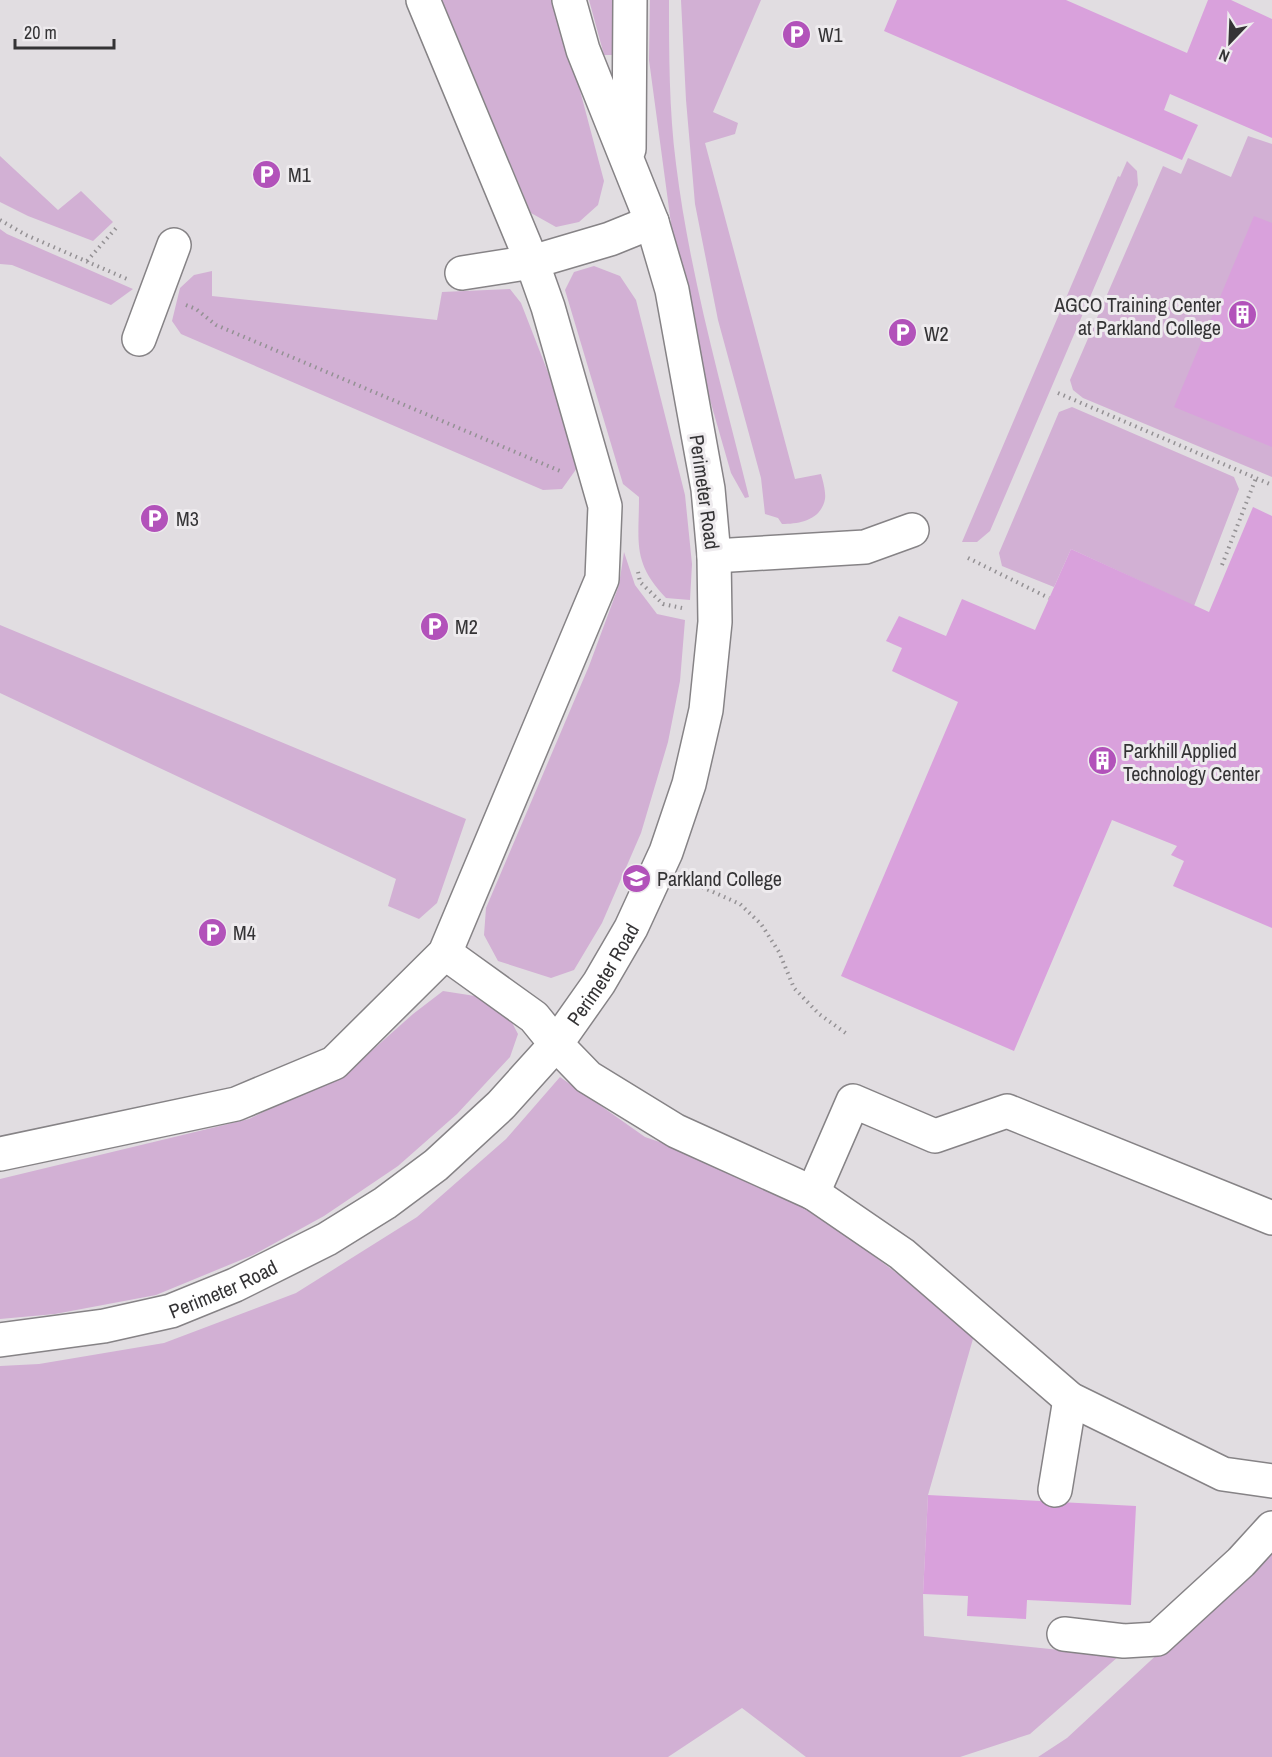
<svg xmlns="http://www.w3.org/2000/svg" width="1272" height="1757" viewBox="0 0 1272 1757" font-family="'Archivo Narrow',sans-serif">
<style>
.green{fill:#d2b0d4}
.building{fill:#d9a1dc}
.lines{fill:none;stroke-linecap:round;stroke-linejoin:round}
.minor-casing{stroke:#868386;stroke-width:36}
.path{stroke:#949194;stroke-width:4;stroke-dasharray:1.5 4.5;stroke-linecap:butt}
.minor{stroke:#fff;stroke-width:33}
.labels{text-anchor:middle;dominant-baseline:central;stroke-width:6;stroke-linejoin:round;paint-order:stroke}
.poi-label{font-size:20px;fill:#343335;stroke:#eeebee;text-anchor:start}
.street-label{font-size:20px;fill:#343335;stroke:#eeebee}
</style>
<rect width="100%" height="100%" fill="#e1dde1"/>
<path class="green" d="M442,0h114l48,181 -6,24 -19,17 -23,5 -25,-14z
M589,0h31l-1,55h-15z
M650,0h19c0,54 0,109 7,164 14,113 46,223 73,333l-4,1 -14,-25 -25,-87 -29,-118 -28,-208z
M681,0h80l-48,112 25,11 -3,11 -30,9 90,336 26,-5c2,7 5,18 4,25 -4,21 -25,25 -43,25l-4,-6 -13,-4 -4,-36 -43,-158 -23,-116 -9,-104z
M1248,136l24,8v333l-189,-79 -10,-8 -3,-10 93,-214 18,8 7,-16 43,19z
M0,156l58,54 23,-19 32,31 -20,19 -65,-25 -28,-14z
M1127,161l10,10 1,14 -148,346 -13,11h-15l156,-366 2,1z
M0,229l7,5 126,55 -22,16 -99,-40 -12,-1z
M594,266l26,10 16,24 49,195 7,69 -2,36 -24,-2c-34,-36 -27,-55 -27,-101l-16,-13 -58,-194 9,-18z
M212,271v25l225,24 5,-28 68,-3 11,14 37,95 19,70 -15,21 -19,1 -362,-156 -9,-13 8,-33 14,-13z
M1072,407l162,70 5,12 -45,117 -123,-57 -17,38 -52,-21 -3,-13 60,-141z
M624,552l11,33 22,29 28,6 -5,61 -12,61 -27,91 -39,90 -28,47 -23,8 -53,-17 -14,-26 2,-27 103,-242 30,-81z
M0,625l466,194 -29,84 -18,16 -31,-13 8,-27 -396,-186z
M443,991l32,5 33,19 10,19 -8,23 -53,57 -59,52 -74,50 -71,39 -97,40 -101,19 -55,5v-140l249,-60 101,-49 63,-56z
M560,1077l85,60 82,28 79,40 169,127 -47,163 -5,99 1,42 195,20 -89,78 -70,23h-154l-64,-49 -74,49h-668v-391l39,-2 125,-21 132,-50 121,-76 89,-78z
M1272,1548v209h-234l29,-19z"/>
<path class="building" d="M897,0h169l121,53 21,-53h23l41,19v119l-102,-44 -6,16 34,15 -16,35 -298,-129z
M1254,216l18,7v224l-98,-40z
M1253,507l19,9v412l-99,-42 11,-25 -13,-6 6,-9 -65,-26 -98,231 -173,-75 117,-274 -66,-31 10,-23 -16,-7 13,-25 47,20 16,-37 73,31 36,-81 138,63z
M928,1495l208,11 -5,99 -104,-5 -1,19 -59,-3 1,-20 -45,-2z"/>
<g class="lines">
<defs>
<g id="minor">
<path d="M629,149l1,-149"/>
<path d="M462,273l70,-11 78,-23 42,-17"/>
<path d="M139,339l35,-94"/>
<path d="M714,556l151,-9 47,-17"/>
<path d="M445,953l89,64 22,27 32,33 88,54 137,62 89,61 168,145 153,75 49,7"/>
<path d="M0,1154l236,-50 98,-41 111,-110 157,-374 3,-73 -57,-199 -16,-45 -109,-262"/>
<path d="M813,1193l40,-92 82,35 72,-25 265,107"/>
<path id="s1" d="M0,1340l104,-14 67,-15 64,-26 92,-46 58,-36 51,-38 65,-60 55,-61 43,-61 32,-55 35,-76 23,-68 17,-74 9,-88 -1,-66 -6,-67 -36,-199 -20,-68 -69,-172 -14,-50"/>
<path d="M1055,1490l15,-91"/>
<path d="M1064,1634l60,7 33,-2 84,-77 31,-34"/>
</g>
</defs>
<use href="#minor" class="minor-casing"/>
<path class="path" d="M0,220l26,15 101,44
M87,261l30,-34
M186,305l10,4 20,16 344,146
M1058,393l214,92
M968,558l81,40
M1222,565l34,-87
M638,572l2,10 23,22 19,4
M702,887l38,17 21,20 18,28 15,36 25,26 28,20"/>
<use href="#minor" class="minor"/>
</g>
<defs>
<symbol id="parking-disc" viewBox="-11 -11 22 22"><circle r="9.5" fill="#b252ba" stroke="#eeebee"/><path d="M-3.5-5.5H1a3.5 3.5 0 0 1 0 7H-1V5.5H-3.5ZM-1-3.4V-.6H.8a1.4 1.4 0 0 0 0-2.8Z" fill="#fff"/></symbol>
<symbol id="building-disc" viewBox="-11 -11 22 22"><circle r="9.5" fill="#b252ba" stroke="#eeebee"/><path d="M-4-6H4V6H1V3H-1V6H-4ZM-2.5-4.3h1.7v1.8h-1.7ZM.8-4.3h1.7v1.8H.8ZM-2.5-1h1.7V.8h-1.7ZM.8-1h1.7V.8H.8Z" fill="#fff"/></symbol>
<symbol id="university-disc" viewBox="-11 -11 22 22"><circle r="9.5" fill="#b252ba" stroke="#eeebee"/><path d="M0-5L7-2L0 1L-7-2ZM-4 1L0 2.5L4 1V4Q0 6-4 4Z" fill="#fff"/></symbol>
</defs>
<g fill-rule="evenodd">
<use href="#parking-disc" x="780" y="18" width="33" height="33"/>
<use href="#parking-disc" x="250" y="158" width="33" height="33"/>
<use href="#building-disc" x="1226" y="298" width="33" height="33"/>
<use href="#parking-disc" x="886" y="316" width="33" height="33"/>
<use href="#parking-disc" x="138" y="502" width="33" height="33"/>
<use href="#parking-disc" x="418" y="610" width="33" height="33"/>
<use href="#building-disc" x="1086" y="744" width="33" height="33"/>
<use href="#university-disc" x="620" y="862" width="33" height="33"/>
<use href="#parking-disc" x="196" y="916" width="33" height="33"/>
</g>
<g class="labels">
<g class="poi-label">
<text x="818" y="34">W1</text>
<text x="288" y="174">M1</text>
<text x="1221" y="304" text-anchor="end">AGCO Training Center<tspan x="1221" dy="23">at Parkland College</tspan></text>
<text x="924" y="333">W2</text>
<text x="176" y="518">M3</text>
<text x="455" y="626">M2</text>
<text x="1123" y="750">Parkhill Applied<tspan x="1123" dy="23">Technology Center</tspan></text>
<text x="657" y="878">Parkland College</text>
<text x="233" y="932">M4</text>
</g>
<g class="street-label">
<text transform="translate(705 492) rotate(82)">Perimeter Road</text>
<text stroke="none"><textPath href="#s1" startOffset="732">Perimeter Road</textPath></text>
<text stroke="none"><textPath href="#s1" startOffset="230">Perimeter Road</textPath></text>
</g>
</g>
<g transform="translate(1230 42) rotate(203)" stroke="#eeebee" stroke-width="4.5" paint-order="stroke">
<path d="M0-4.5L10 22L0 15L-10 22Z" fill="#343335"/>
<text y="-9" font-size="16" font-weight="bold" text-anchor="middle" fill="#343335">N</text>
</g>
<path d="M15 39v9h99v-9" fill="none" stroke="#343335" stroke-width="3"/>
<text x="24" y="39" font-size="18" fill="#343335" stroke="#eeebee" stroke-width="4.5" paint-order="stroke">20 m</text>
</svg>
